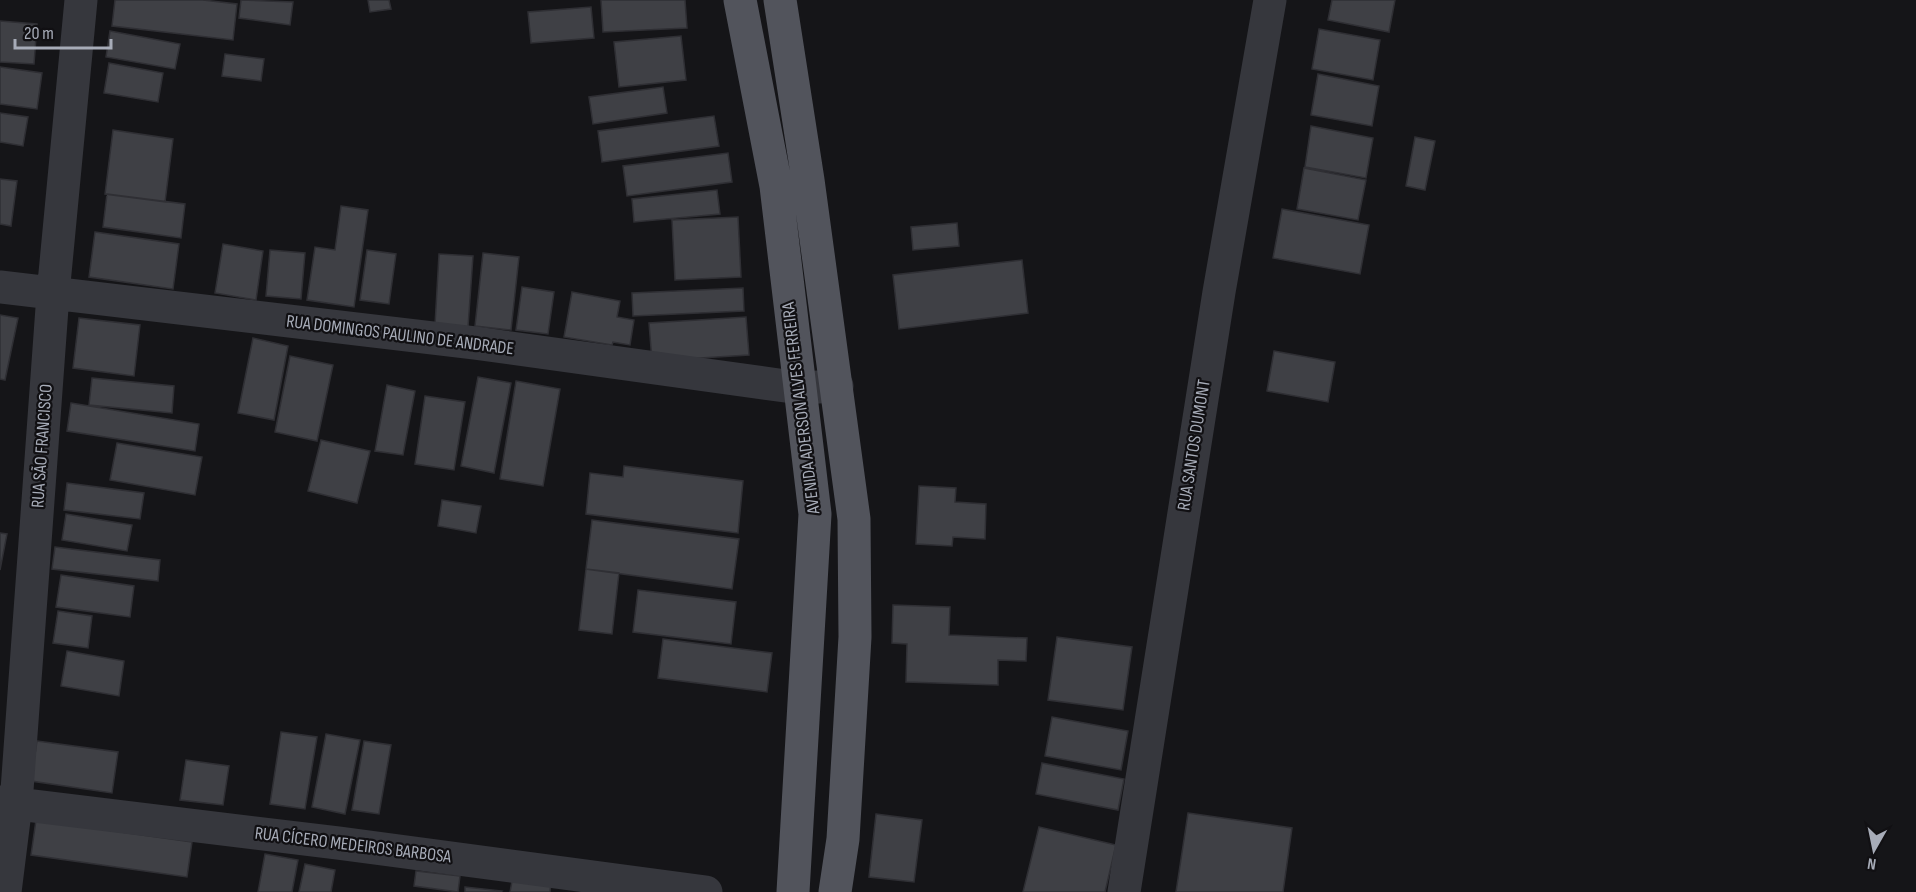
<svg xmlns="http://www.w3.org/2000/svg" width="1916" height="892" viewBox="0 0 1916 892" font-family="'Sofia Sans Condensed',sans-serif">
<style>
.building{fill:#3f4045;stroke:#2f2f34;stroke-width:1.5}
.lines{fill:none;stroke-linecap:round;stroke-linejoin:round}
.minor{stroke:#36373d;stroke-width:33}
.major{stroke:#52545c;stroke-width:33}
.labels{text-anchor:middle;dominant-baseline:central;stroke-width:4.5;stroke-linejoin:round;paint-order:stroke}
.street-label{font-size:18px;fill:#a7acb8;stroke:#111013}
</style>
<rect width="100%" height="100%" fill="#151518"/>
<path class="building" d="M115,0h88l34,4 -4,36 -121,-14z
M241,0l52,2 -3,23 -51,-7z
M368,0h21l2,9 -21,3z
M601,0h84l2,28 -84,4z
M1332,0h63l-6,32 -61,-12z
M591,7l3,31 -63,5 -3,-31z
M0,21l37,3 -3,40 -34,-2z
M1319,29l61,11 -7,40 -61,-11z
M110,31l70,13 -5,25 -69,-12z
M681,36l5,44 -67,7 -5,-45z
M225,54l39,5 -3,22 -39,-5z
M109,63l54,10 -5,29 -54,-9z
M0,67l42,6 -5,36 -37,-5z
M1318,74l61,12 -7,40 -61,-11z
M663,87l4,26 -74,11 -4,-27z
M0,113l28,4 -5,29 -23,-4z
M714,116l5,30 -117,16 -4,-31z
M1311,126l62,12 -7,40 -61,-11z
M113,130l60,9 -8,63 -60,-8z
M1415,137l20,4 -10,49 -19,-4z
M728,153l4,29 -105,14 -4,-30z
M1304,168l62,12 -8,40 -61,-11z
M0,179l17,2 -6,45 -11,-2z
M717,190l3,24 -86,8 -2,-23z
M107,194l78,10 -4,34 -78,-11z
M341,206l27,4 -14,97 -47,-7 8,-53 20,3z
M1282,209l87,16 -9,49 -87,-16z
M738,217l3,60 -66,3 -3,-60z
M957,223l2,23 -46,4 -2,-23z
M95,232l84,12 -6,45 -84,-12z
M223,244l40,7 -7,49 -41,-7z
M270,250l35,3 -4,46 -35,-3z
M367,250l29,4 -7,50 -29,-4z
M483,253l36,4 -8,73 -36,-4z
M439,254l34,2 -5,71 -33,-2z
M1022,260l6,53 -129,16 -6,-54z
M522,287l32,5 -6,42 -32,-4z
M743,288l1,23 -111,5 -1,-23z
M572,292l48,9 -3,16 17,3 -4,25 -17,-3 -1,3 -48,-8z
M0,315l18,3 -13,62 -5,-1z
M746,317l3,38 -97,6 -3,-38z
M79,318l61,7 -6,51 -61,-8z
M253,338l35,8 -14,74 -36,-7z
M1274,351l61,11 -7,40 -61,-11z
M290,356l43,9 -16,76 -42,-9z
M478,377l33,6 -17,90 -33,-7z
M92,378l82,8 -2,27 -83,-8z
M516,381l44,8 -17,97 -43,-7z
M387,385l28,6 -12,64 -28,-4z
M425,396l40,6 -11,68 -39,-6z
M71,403l128,21 -4,27 -128,-20z
M321,440l49,11 -13,52 -49,-12z
M117,443l85,14 -7,38 -85,-15z
M624,466l119,15 -5,52 -152,-19 4,-41 33,4z
M67,483l77,10 -4,26 -76,-9z
M919,486l37,2 -1,14 31,2 -1,35 -32,-2 -1,9 -36,-2z
M442,500l39,6 -5,27 -38,-7z
M66,514l66,11 -5,26 -65,-11z
M592,520l147,19 -7,50 -146,-20z
M0,533l7,1 -7,36z
M55,547l105,13 -2,21 -106,-12z
M586,569l33,4 -7,61 -33,-4z
M61,575l73,11 -4,31 -74,-10z
M638,590l98,12 -5,42 -98,-12z
M893,605l57,2 -1,28 78,3 -1,23 -28,-1v25l-92,-3 1,-38 -15,-1z
M58,611l34,5 -4,32 -35,-5z
M1057,637l75,10 -9,63 -75,-10z
M663,639l109,14 -5,39 -109,-14z
M67,651l57,10 -5,35 -58,-10z
M1052,717l76,14 -7,39 -76,-14z
M281,732l36,5 -12,72 -35,-5z
M326,734l34,6 -15,74 -33,-7z
M37,741l81,11 -6,41 -81,-12z
M364,741l27,4 -12,69 -27,-4z
M186,760l43,6 -6,39 -43,-5z
M1042,763l82,16 -6,31 -82,-16z
M1188,813l104,15 -9,64h-107z
M876,814l46,6 -8,62 -45,-5z
M36,820l156,22 -5,35 -156,-22z
M1039,827l77,18 -11,47h-82z
M265,854l33,6 -6,32h-34z
M305,864l30,6 -4,22h-32z
M416,871l44,5 -2,16 -44,-6z
M513,876l38,5 -1,11h-40z
M465,887l37,4 -1,1h-36z"/>
<g class="lines">
<path class="minor" d="M0,287l475,56 325,45 37,-2
M0,802l338,41 368,49
M5,892l11,-88 37,-510 28,-294
M1124,892l95,-600 51,-292"/>
<path class="major" d="M740,0l36,186 39,328 -22,378
M780,0l28,180 46,339 1,118 -12,202 -8,53"/>
</g>
<g class="labels">
<g class="street-label">
<text transform="translate(400 335) rotate(7)">RUA DOMINGOS PAULINO DE ANDRADE</text>
<text transform="translate(801 408) rotate(-97)">AVENIDA ADERSON ALVES FERREIRA</text>
<text transform="translate(1194 445) rotate(-81)">RUA SANTOS DUMONT</text>
<text transform="translate(42 446) rotate(-86)">RUA SÃO FRANCISCO</text>
<text transform="translate(353 845) rotate(7)">RUA CÍCERO MEDEIROS BARBOSA</text>
</g>
</g>
<g transform="translate(1874 850) rotate(189)" stroke="#111013" stroke-width="4.5" paint-order="stroke">
<path d="M0-4.5L10 22L0 15L-10 22Z" fill="#a7acb8"/>
<text y="-9" font-size="16" font-weight="bold" text-anchor="middle" fill="#a7acb8">N</text>
</g>
<path d="M15 39v9h96v-9" fill="none" stroke="#a7acb8" stroke-width="3"/>
<text x="24" y="39" font-size="18" fill="#a7acb8" stroke="#111013" stroke-width="4.5" paint-order="stroke">20 m</text>
</svg>
